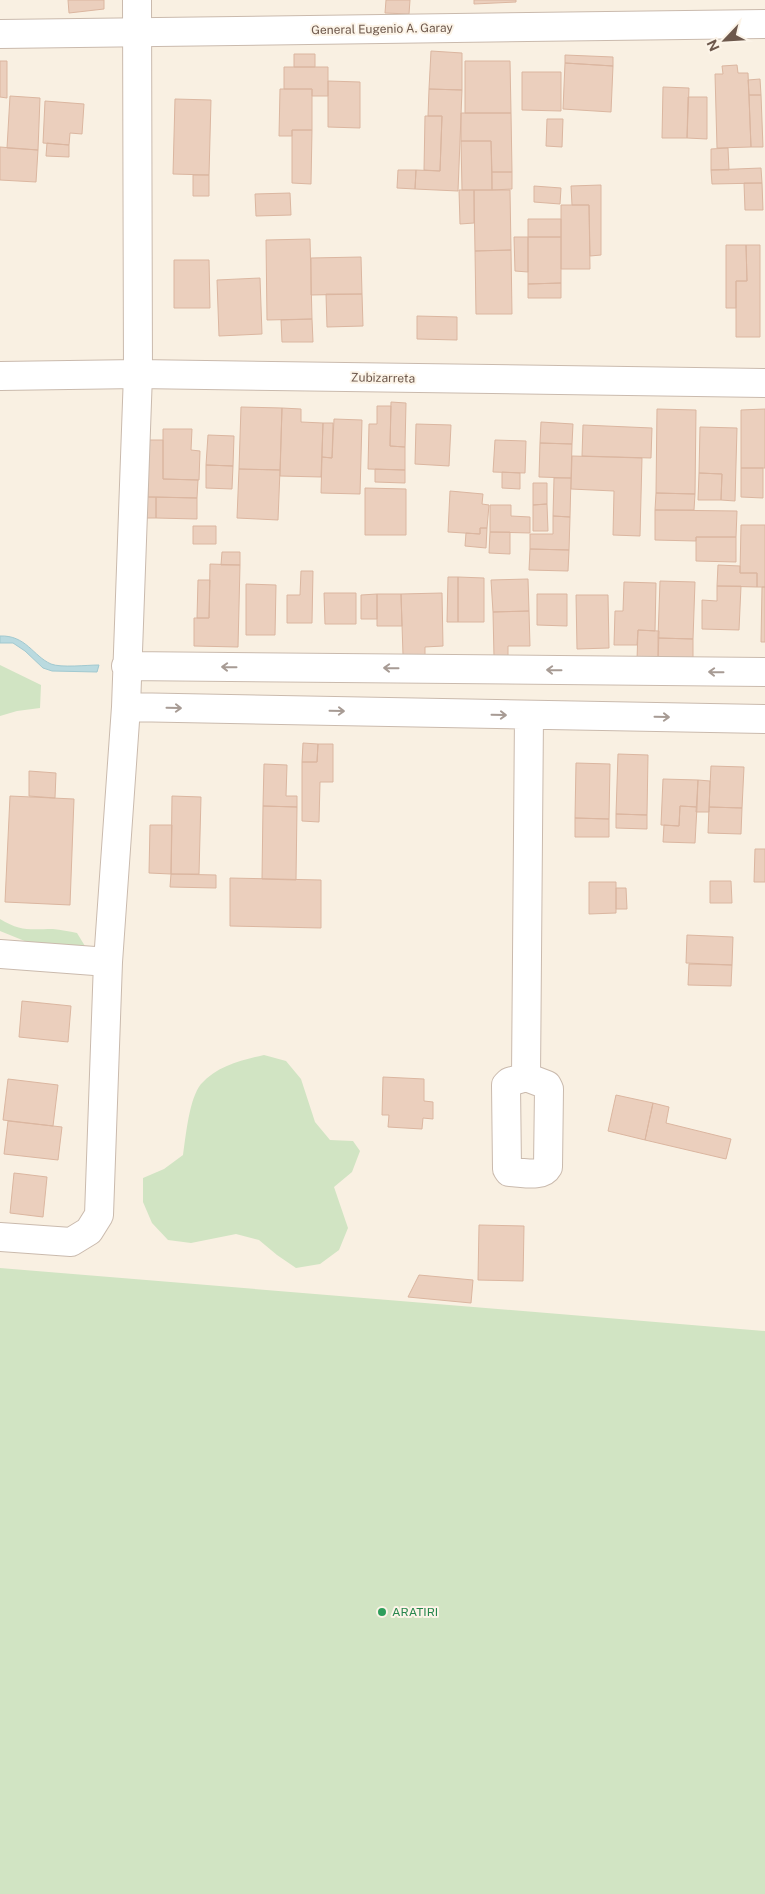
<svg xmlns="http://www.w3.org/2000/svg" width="765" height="1894" viewBox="0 0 765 1894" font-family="'Public Sans',sans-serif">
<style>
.green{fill:#d1e4c3}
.water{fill:#badadf;stroke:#a1c9d0}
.building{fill:#ebcfbd;stroke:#dbb6a0}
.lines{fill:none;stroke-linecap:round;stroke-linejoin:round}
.minor-casing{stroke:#cabaad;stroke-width:30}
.tertiary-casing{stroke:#cabaad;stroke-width:30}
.minor{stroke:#fff;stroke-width:28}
.tertiary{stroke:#fff;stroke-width:28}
.oneway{stroke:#a79b94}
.leisure-dot{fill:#2e9e5b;stroke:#fcf4e8;stroke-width:2}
.labels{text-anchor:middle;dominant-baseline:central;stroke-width:4;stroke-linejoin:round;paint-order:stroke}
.street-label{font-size:12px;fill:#6d584c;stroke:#fcf4e8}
.leisure-label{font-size:12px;fill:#27864d;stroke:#fcf4e8;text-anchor:start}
</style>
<rect width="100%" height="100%" fill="#f9f0e2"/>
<path class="green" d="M0,665l41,20 -1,23 -23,3 -17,5z
M0,919c21,13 31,10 53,10 8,1 16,2 24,4l11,18 -46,-3 -42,-17z
M264,1055l22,6 15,18 14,43 15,18 23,1 7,10 -8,21 -18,15 14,41 -9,22 -19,14 -24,4 -19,-13 -18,-15 -23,-6 -45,9 -23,-3 -16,-17 -9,-21v-24l21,-9 19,-14c3,-20 6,-56 18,-71 16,-18 41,-24 63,-29z
M0,1268l765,63v563h-765z"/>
<path class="water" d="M0,636c26,-1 33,20 51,28 10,4 36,1 48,1l-2,7 -45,-1 -9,-3 -18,-17 -12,-8h-13z"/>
<path class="building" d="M68,0h36v9l-35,4z
M386,0h24l-1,14 -24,-1z
M474,0h42v2l-42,2z
M431,51l31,2v37l-33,-1z
M294,54h21v13h-21z
M565,55l48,2v9l-48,-3z
M0,61h7v37l-7,-1z
M465,61h45l1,52h-46z
M565,63l48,3 -2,46 -48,-3z
M737,65l1,8h10l3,74 -34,1 -2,-74h8l-1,-8z
M284,67h44v29h-16v-7h-28z
M522,72h39v39l-39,-1z
M760,79l1,16h-12l-1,-15z
M328,81l32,1v46l-32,-1z
M663,87l26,1 -2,50h-25z
M280,89h32v41h-20v6h-13z
M429,89l33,1 -4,101 -43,-2 1,-19 24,1 2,-55h-14z
M749,95h12l2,52h-12z
M10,96l30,2 -2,52 -31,-2z
M688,97h19v42l-20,-1z
M175,99l36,1 -2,75 -36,-1z
M45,101l39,3 -2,30 -12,-1 -1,12 -26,-2z
M461,113h50l1,59h-20l-1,-31h-30z
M425,116h17l-2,55 -16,-1z
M547,119h16l-1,28 -16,-1z
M292,130h20l-1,54 -19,-1z
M461,141h30l1,49h-30z
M47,143l22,2v12l-23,-1z
M0,147l38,3 -2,32 -36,-2z
M728,148l1,22h-18v-21z
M761,168l1,15 -50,1 -1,-14z
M398,170h18l-1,19 -18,-1z
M492,172h20v17l-20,1z
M193,175h16v21h-16z
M744,183h18l1,27h-18z
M601,185v70l-11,1 -1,-51h-17l-1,-19z
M534,186l27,2 -1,16 -26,-2z
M459,190h15v33l-14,1z
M474,190h36l1,60 -36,1z
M290,193l1,22 -35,1 -1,-22z
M561,205h28l1,64h-29z
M528,219h33v18h-33z
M514,237h14v35l-13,-1z
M528,237h33v46l-33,1z
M310,239l2,80 -45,1 -1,-80z
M726,245h20l1,36h-11v27h-10z
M746,245h14v92h-24v-56h11z
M511,250l1,64h-36l-1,-63z
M361,257l1,37 -51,1v-37z
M174,260h35l1,48h-36z
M260,278l2,56 -43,2 -2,-56z
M561,283v15h-33v-14z
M326,294h36l1,32 -36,1z
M417,316l40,1v23l-40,-1z
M312,319l1,23h-31l-1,-22z
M391,402l15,1 -1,44 -15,-1z
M377,406h14l-1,40 15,1v23l-37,-1 1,-45h8z
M241,407l41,1 -2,62 -41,-1z
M282,408l19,1v13l22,1 -2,54 -41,-1z
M657,409l39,1 -1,84 -39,-1z
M765,409v59h-24v-58z
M334,419l28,1 -2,74 -39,-1 1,-36 10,1z
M541,422l32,2 -1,20 -32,-1z
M323,423h10l-1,35 -10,-1z
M416,424l35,1 -2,41 -34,-2z
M583,425l69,3 -1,30 -69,-2z
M700,427l37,1 -2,73 -14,-1 1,-26 -23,-1z
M163,429h29l-1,21 9,1 -1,29 -36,-1z
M208,435l26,1 -1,30 -27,-1z
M149,440h14v39l35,1 -1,18 -49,-1z
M495,440l31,1 -1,32 -32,-1z
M540,443l32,1 -1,34 -32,-1z
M572,456l70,2 -2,78 -27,-1 1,-44 -43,-2z
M206,465l27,1 -1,23 -26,-1z
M741,468h22v30l-22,-1z
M239,469l41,1 -2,50 -41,-2z
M375,469l30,1v13l-30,-1z
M502,472l18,1v16l-18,-1z
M699,473l23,1 -1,26h-23z
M554,478h17l-1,39 -17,-1z
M533,483h14v21l-14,1z
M365,488l41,1v46h-41z
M450,491l33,3 -1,10 7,1 -2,23h-7v6l-32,-2z
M656,493l39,1 -1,16h-39z
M140,497h16v21h-17z
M156,497l41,1v21l-41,-1z
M547,504l1,27h-15v-26z
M490,505h21v11l19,1v16l-40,-1z
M655,510l82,1 -1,26h-40v4l-41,-1z
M553,516l17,1 -1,33 -39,-1v-15h23z
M741,525h24v62h-8v-14h-17z
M193,526h23v18h-23z
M480,528h7l-1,20 -21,-2 1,-13 14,1z
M490,532h20v22l-21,-1z
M696,537h40v25l-40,-1z
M530,549l39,1 -1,21 -39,-1z
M222,552h18v13h-19z
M210,564l30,1 -2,82 -44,-1v-28h15z
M718,565l22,1v7h17v14l-40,-1z
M301,571h12l-1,52h-25v-28h13z
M448,577h10v45h-11z
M458,577l26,1v44h-26z
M528,579l1,32 -36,1 -2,-32z
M198,580h12l-1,38h-12z
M660,581l35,1 -2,57 -35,-1z
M624,582l32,1 -1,48 -17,-1 -1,15h-23l1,-34h8z
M246,584l30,1 -1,50h-29z
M717,586h24l-2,44 -37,-1v-29l15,1z
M762,587h3v55h-4z
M324,593h32v31h-31z
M442,593l1,53 -18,1v8h-22l-2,-61z
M377,594v25h-16v-24z
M377,594h24l1,32h-25z
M537,594h30v32l-30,-1z
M576,595h32l1,53 -32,1z
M529,611l1,35h-22v11h-14l-1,-45z
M638,630l21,1 -1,30 -21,-1z
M658,638l35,1v23l-35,-1z
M303,743l15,1 -1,18h-15z
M318,744h15v38h-13l-1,40 -17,-1v-59h15z
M618,754l30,1 -1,60 -31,-1z
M576,763l34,1 -1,55 -34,-1z
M264,764l23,1 -1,31h11v11l-34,-1z
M711,766l33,1 -2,41 -33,-1z
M29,771l27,2 -1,25 -26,-2z
M663,779l35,1 -1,27 -17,-1 -1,20 -18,-1z
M698,780l12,1 -1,31h-13z
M10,796l64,3 -4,106 -65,-3z
M172,796l29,1 -2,77h-28z
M263,806l34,1 -1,73 -34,-1z
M680,806l17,1 -2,36 -32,-1 1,-17 15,1z
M709,807l33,1 -1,26 -33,-1z
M616,814l31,1v14l-31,-1z
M575,818l34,1v18h-34z
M150,825h22l-1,49 -22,-1z
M755,849h10v33h-11z
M171,874l45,1v13l-46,-1z
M230,878l91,2v48l-91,-2z
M710,881h21l1,22h-22z
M589,882h27v31l-27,1z
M616,888h10l1,21h-11z
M687,935l46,2 -1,28 -46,-2z
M689,964l43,1 -1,21 -43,-1z
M22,1001l49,5 -3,36 -49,-5z
M383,1077l41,2v22l9,1v17l-10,-1 -1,11 -34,-2 1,-12h-7z
M8,1079l50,6 -5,41 -50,-6z
M616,1095l37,8 -8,37 -37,-9z
M653,1103l16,4 -3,16 65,16 -5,20 -81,-19z
M8,1121l54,6 -4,33 -54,-6z
M14,1173l33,4 -4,40 -33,-4z
M479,1225l45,1 -1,55 -45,-1z
M419,1275l54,5 -2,23 -63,-6z"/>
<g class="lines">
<defs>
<path id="minor" d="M0,376l138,-2 627,9
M126,666l639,6
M126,707l639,12
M0,954l108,8
M526,1077l3,-362
M526,1077l21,8 2,4 -1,78c-6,11 -27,5 -39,5l-2,-3 -1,-84 3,-3z
M0,1237l71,5 18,-11 10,-16 9,-253 18,-255 12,-333 -1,-374"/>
<path id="tertiary" d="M0,34l765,-10"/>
</defs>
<use href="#minor" class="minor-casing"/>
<use href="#tertiary" class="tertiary-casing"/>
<use href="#minor" class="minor"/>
<use href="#tertiary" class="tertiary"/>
</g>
<defs><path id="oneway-shaft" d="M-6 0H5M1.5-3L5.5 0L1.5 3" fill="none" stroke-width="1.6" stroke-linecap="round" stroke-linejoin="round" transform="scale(1.25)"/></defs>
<g class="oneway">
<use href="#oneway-shaft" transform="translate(229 667) rotate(-179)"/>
<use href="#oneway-shaft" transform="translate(391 668) rotate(-179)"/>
<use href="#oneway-shaft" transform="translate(554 670) rotate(-179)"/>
<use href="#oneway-shaft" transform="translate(716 672) rotate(-179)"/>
<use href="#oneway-shaft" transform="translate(174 708) rotate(1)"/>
<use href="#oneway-shaft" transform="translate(337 711) rotate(1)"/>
<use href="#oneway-shaft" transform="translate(499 715) rotate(1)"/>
<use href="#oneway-shaft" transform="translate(662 717) rotate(1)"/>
</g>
<circle class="leisure-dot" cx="382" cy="1612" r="5"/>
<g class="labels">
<g class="street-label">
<text transform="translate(382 29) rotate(-1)">General Eugenio A. Garay</text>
<text transform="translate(383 378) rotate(1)">Zubizarreta</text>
</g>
<g class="leisure-label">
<text x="392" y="1612">ARATIRI</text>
</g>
</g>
<g transform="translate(725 40) rotate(245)" stroke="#fcf4e8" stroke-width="4" paint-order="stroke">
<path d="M0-4L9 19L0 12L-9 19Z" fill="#6d584c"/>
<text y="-8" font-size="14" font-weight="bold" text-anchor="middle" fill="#6d584c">N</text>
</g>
</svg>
